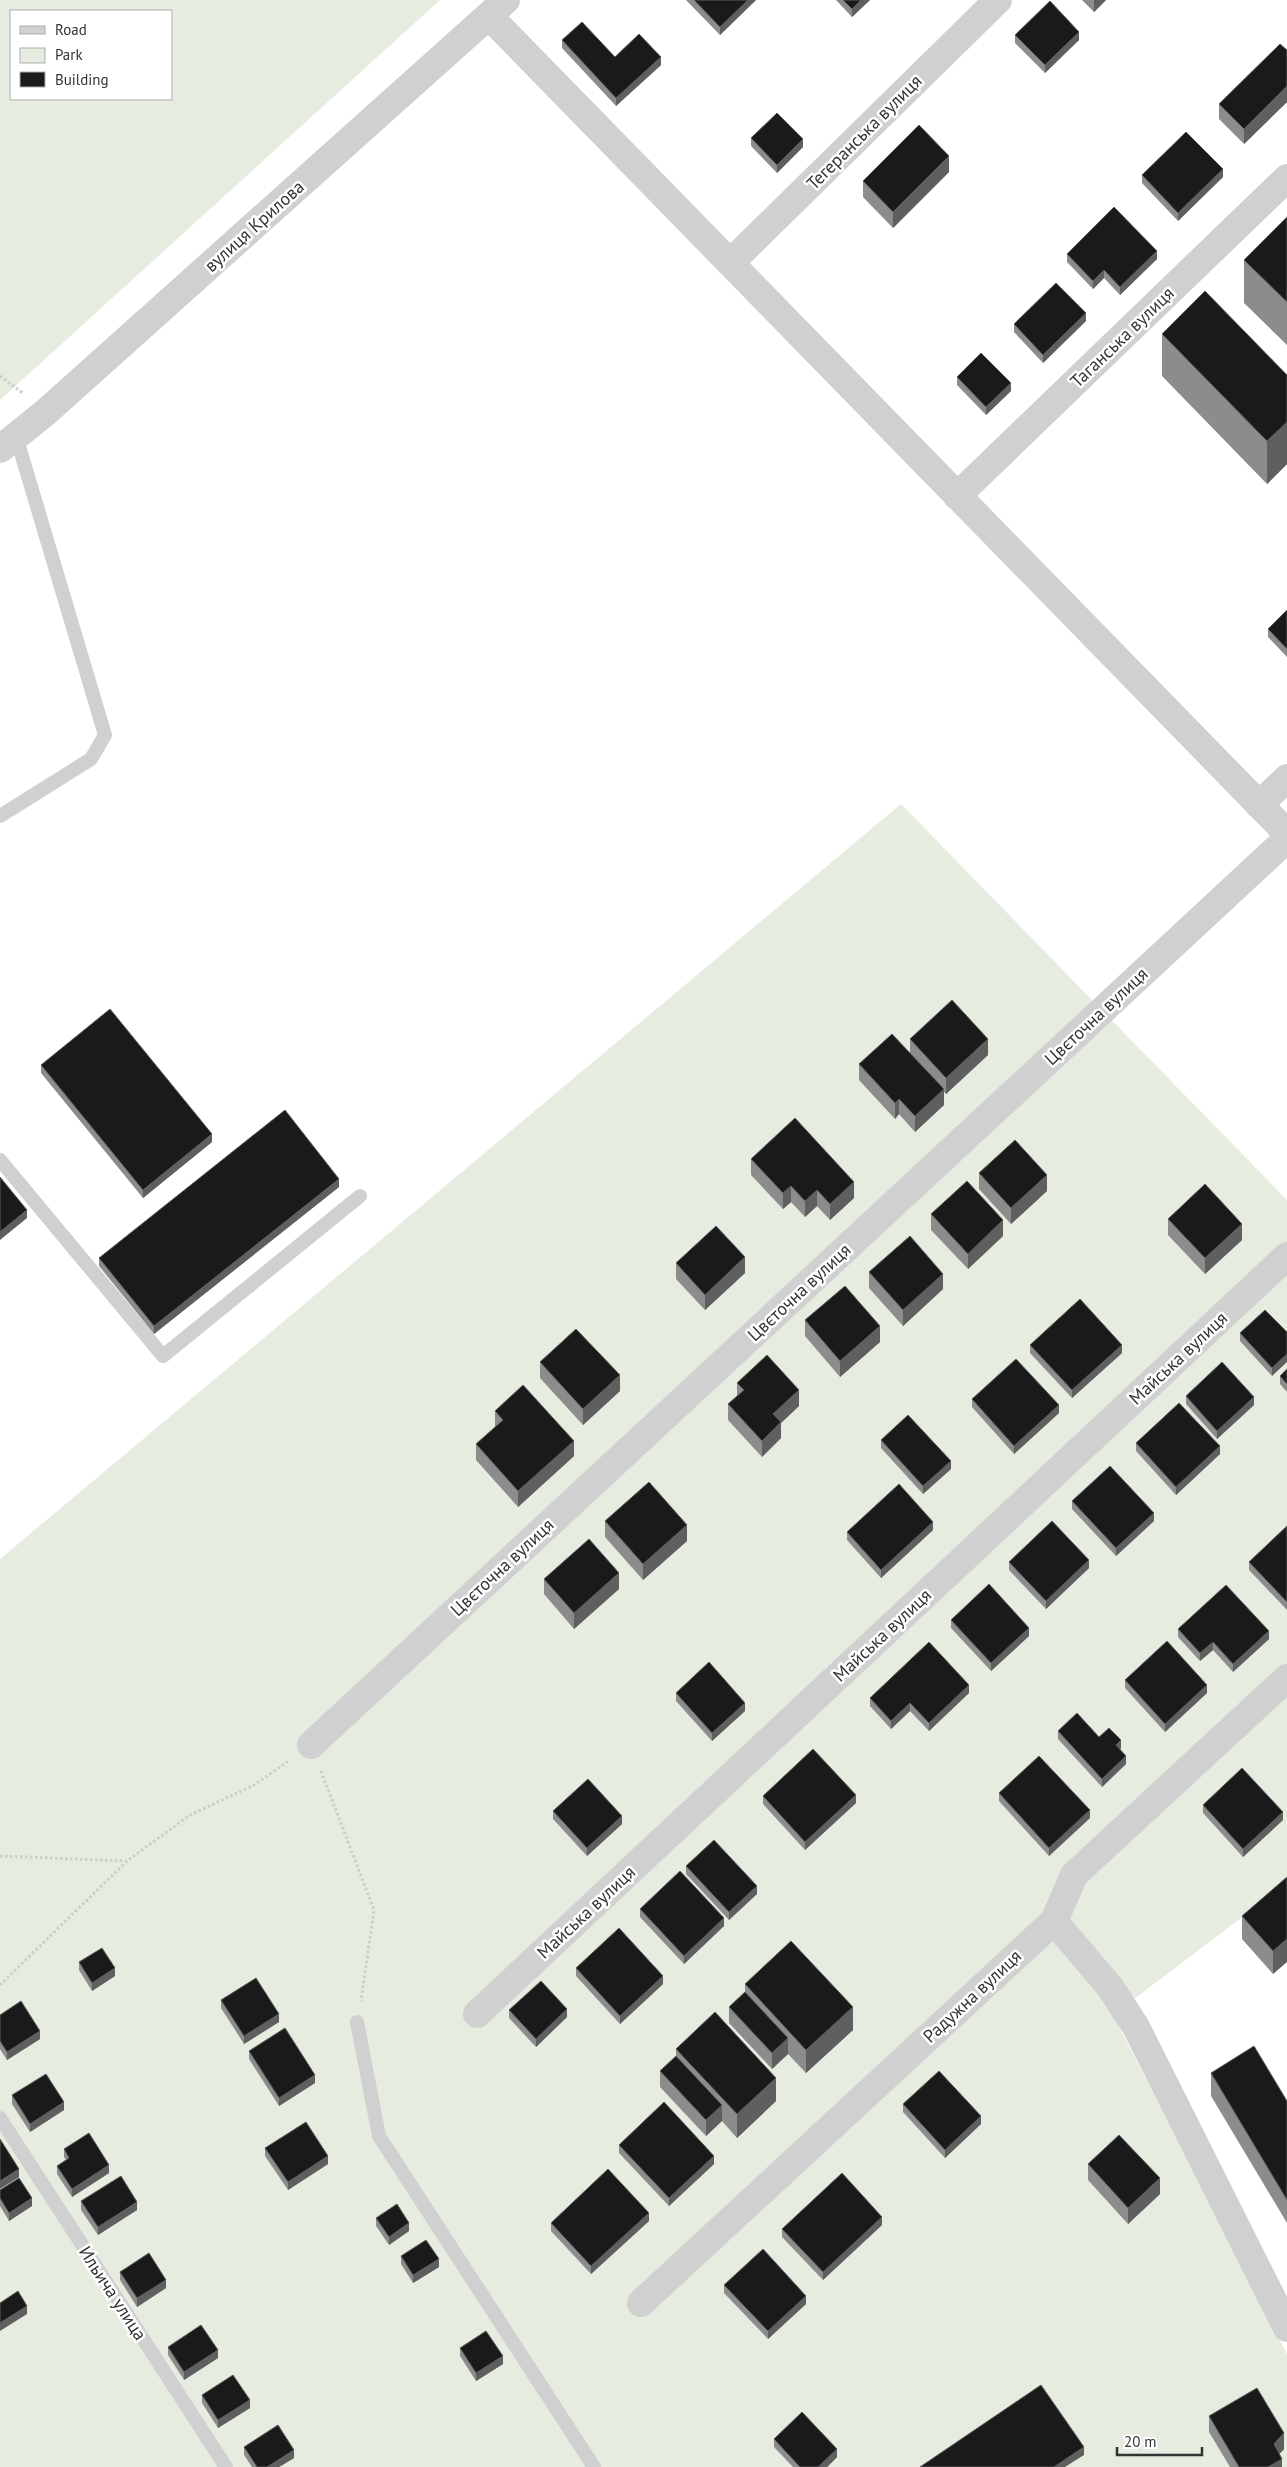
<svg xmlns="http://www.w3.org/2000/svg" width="1287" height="2467" viewBox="0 0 1287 2467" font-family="'PT Sans',sans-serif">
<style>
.green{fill:#e6ecdf;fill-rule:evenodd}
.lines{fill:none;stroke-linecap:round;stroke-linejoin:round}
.path{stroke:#cdcdcd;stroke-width:3;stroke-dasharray:2.5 2.5;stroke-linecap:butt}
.lane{stroke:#d0d0d0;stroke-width:14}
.street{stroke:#d0d0d0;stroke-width:28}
.wall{fill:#8c8c8c}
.shaded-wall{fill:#5f5f5f}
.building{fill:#1a1a1a;stroke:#5f5f5f}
.labels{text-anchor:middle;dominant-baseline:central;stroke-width:5;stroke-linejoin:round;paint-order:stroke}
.street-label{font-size:18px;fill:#333;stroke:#fff}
</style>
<rect width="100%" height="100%" fill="#fff"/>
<path class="green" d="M0,0h440l-440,400zM171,11v88h-160v-88z
M901,804l386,396v683l-174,132 174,339v113h-1287v-908z"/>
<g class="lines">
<path class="path" d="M0,376l24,18
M321,1771l53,139 -13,91
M0,1856l126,5
M0,1985l127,-124 63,-46 64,-30 36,-25"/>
<path class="lane" d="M0,816l91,-57 14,-24 -89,-299
M0,1160l163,196 197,-160
M357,2022l22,114 215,331
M0,2118l226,349"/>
<path class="street" d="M489,16l798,817
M730,263l268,-263
M0,449l46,-37 460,-412
M957,496l330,-318
M1259,805l28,-27
M311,1745l976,-906
M1054,1921l56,66 26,40 151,301
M477,2014l810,-758
M641,2303l413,-382 20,-46 213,-197"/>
</g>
<path class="wall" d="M686,0h70l-36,35z
M836,0h34l-18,17z
M1082,0h24l-12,12z
M1015,35l64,5 -34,33 -30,-30z
M562,40l53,17 46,8 -45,41 -54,-58z
M1287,50v52l-43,42 -25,-25v-15z
M751,138l52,9 -26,26 -26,-27z
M949,172l-56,56 -30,-31v-16z
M1142,175l81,2 -45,44 -36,-38z
M1287,217v128l-43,-42v-43z
M1067,254l90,5 -37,36 -16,-17 -11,11 -26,-27z
M1086,321l-43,42 -29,-31v-8z
M1162,334l125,41v89l-20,20 -105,-108z
M957,377l54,14 -25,24 -29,-30z
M1287,610v47l-19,-20v-8z
M910,1039l78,16 -42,39 -2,-2v13l-29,27 -16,-18 -4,5 -36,-39v-16l51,-11z
M41,1065l171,77 -69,56 -102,-125z
M751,1159l103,39 -24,22 -13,-14 -12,11 -14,-15 -8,7 -32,-34z
M979,1173l68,18 -36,33 -32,-35z
M339,1187l-185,147 -55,-68v-8z
M931,1214l72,22 -35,33 -37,-39z
M1168,1219l74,21 -37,34 -37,-39z
M676,1263l69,10 -40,37 -29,-31z
M869,1272l74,17 -40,37 -34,-38z
M805,1320l75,22 -40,35 -35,-41z
M1287,1332l-15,44 -32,-35v-8z
M1030,1345l92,8 -50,45 -42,-45z
M540,1362l80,29 -37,34 -43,-47z
M1287,1369v23l-7,-8v-8z
M737,1383l62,23 -18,17v15l-19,19 -34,-37v-16l9,-8z
M1186,1396l68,9 -37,34 -31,-35z
M972,1399l87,14 -45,41 -42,-47z
M495,1411l79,45 -56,51 -42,-47v-16l19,-17z
M881,1440l70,29 -28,25 -42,-46z
M1136,1443l84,11 -44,41 -40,-44z
M1072,1501l82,20 -38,35 -44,-47z
M605,1521l82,20 -44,39 -38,-43z
M1287,1526v84l-38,-40v-8z
M933,1530l-52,48 -34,-38v-8z
M1009,1562l80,6 -43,41 -37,-39z
M544,1579l75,10 -45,40 -30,-35z
M951,1620l78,16 -38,35 -40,-43z
M1178,1629l91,10 -36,33 -20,-22 -13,11 -22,-24z
M1125,1680l82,13 -42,39 -40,-44z
M676,1693l69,18 -33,30 -36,-40z
M969,1693l-40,38 -19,-20 -19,18 -21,-23v-8z
M1058,1731l41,6 22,11 -1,1 6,15 -24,23 -44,-48z
M999,1793l91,25 -41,38 -50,-55z
M763,1796l93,7 -51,47 -42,-46z
M1203,1805l80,15 -40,37 -40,-44z
M553,1811l69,13 -35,32 -34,-37z
M686,1866l71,28 -28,26 -43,-46z
M1287,1877l-14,97 -31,-35v-23z
M640,1909l84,17 -40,38 -44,-47z
M79,1962l36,14 -23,15 -13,-21z
M576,1968l87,16 -43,40 -44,-48z
M745,1984l108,46 -47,43 -18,-19 -16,15 -43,-46v-16l16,-15z
M221,2000l58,22 -35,22 -23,-36z
M509,2010l58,7 -31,30 -27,-29z
M0,2015l40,24 -33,21 -7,-11z
M676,2049l100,52 -39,37 -15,-17 -16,15 -46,-49v-16l16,-15z
M249,2051l66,32 -36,23 -30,-47z
M1211,2073l76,28v122l-76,-127z
M12,2095l52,15 -34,22 -18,-28z
M903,2104l78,20 -36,34 -42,-46z
M619,2145l95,19 -45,42 -50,-53z
M265,2148l63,16 -40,26 -23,-34z
M64,2149l45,24 -37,24 -15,-23v-8l9,-6 -2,-3z
M1088,2164l72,30 -32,30 -40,-44z
M0,2190l32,16 -23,15 -9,-15z
M81,2201l56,9 -39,25 -17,-25z
M376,2218l33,13 -20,14 -13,-19z
M649,2221l-58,53 -40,-43v-8z
M882,2225l-59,55 -41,-43v-8z
M401,2256l38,11 -26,16 -12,-19z
M120,2272l46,16 -29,19 -17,-27z
M724,2285l82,19 -38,35 -44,-46z
M168,2347l50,11 -34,22 -16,-25z
M460,2348l43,16 -27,17 -16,-25z
M202,2395l48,13 -32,20 -16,-25z
M1209,2416l75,33 -5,5 3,13h-52l-21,-35z
M774,2439l63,18 -10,10h-34l-19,-20z
M244,2447l50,11 -15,9h-27l-8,-12z"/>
<path class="shaded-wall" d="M748,0h8l-36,35v-8z
M861,0h9l-18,17v-8z
M1094,0h12l-12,12z
M1079,32v8l-34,33v-8z
M661,57v8l-45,41v-8z
M1287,86v16l-43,42v-15z
M803,139v8l-26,26v-8z
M949,156v16l-56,56v-16z
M1223,169v8l-45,44v-8z
M1157,251v8l-37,36v-8z
M1104,270v8l-11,11v-8z
M1086,313v8l-43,42v-8z
M1011,383v8l-25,24v-8z
M1287,422v42l-20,20v-43z
M988,1039v16l-42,39v-16z
M944,1089v16l-29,27v-16z
M899,1099v15l-4,5v-16z
M212,1134v8l-69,56v-8z
M1047,1175v16l-36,33v-16z
M339,1179v8l-185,147v-8z
M854,1182v16l-24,22v-16z
M791,1186v16l-8,7v-16z
M817,1190v16l-12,11v-16z
M27,1210v8l-27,22v-8z
M1003,1220v16l-35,33v-15z
M1242,1224v16l-37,34v-16z
M745,1257v16l-40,37v-15z
M943,1274v15l-40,37v-16z
M880,1326v16l-40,35v-16z
M1122,1345v8l-50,45v-8z
M1287,1354v8l-15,14v-8z
M620,1375v16l-37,34v-16z
M799,1390v16l-18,17v15l-19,19v-16l11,-27z
M1254,1397v8l-37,34v-8z
M1059,1405v8l-45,41v-8z
M574,1441v15l-56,51v-16z
M1220,1446v8l-44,41v-8z
M951,1461v8l-28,25v-8z
M1154,1513v8l-38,35v-8z
M933,1522v8l-52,48v-8z
M687,1525v16l-44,39v-16z
M1089,1560v8l-43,41v-8z
M619,1573v16l-45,40v-16z
M1029,1628v8l-38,35v-8z
M1269,1631v8l-36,33v-8z
M1213,1642v8l-13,11v-8z
M969,1685v8l-40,38v-8z
M1207,1685v8l-42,39v-8z
M745,1703v8l-33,30v-8z
M910,1703v8l-19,18v-8z
M1121,1740v8l-5,5v-8z
M1126,1756v8l-24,23v-8z
M856,1795v8l-51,47v-8z
M1090,1810v8l-41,38v-8z
M1283,1812v8l-40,37v-8z
M622,1816v8l-35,32v-8z
M757,1886v8l-28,26v-8z
M724,1918v8l-40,38v-8z
M1287,1939v23l-14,12v-23z
M115,1968v8l-23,15v-8z
M663,1976v8l-43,40v-8z
M853,2007v23l-47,43v-23z
M567,2009v8l-31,30v-8z
M279,2014v8l-35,22v-8z
M40,2031v8l-33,21v-8z
M788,2038v16l-16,15v-16z
M315,2075v8l-36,23v-8z
M776,2078v23l-39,37v-24z
M64,2102v8l-34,22v-8z
M722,2105v16l-16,15v-16z
M981,2116v8l-36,34v-8z
M328,2156v8l-40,26v-8z
M714,2156v8l-45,42v-8z
M109,2165v8l-37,24v-8z
M19,2169v8l-19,12v-8z
M1160,2178v16l-32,30v-16z
M32,2198v8l-23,15v-8z
M137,2202v8l-39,25v-8z
M649,2213v8l-58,53v-8z
M882,2217v8l-59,55v-8z
M409,2223v8l-20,14v-8z
M439,2259v8l-26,16v-8z
M166,2280v8l-29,19v-9z
M806,2296v8l-38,35v-8z
M27,2306v8l-27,17v-8z
M218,2350v8l-34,22v-8z
M503,2356v8l-27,17v-8z
M250,2400v8l-32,20v-8z
M1284,2433v16l-10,11v-16z
M1084,2447v8l-19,12h-11z
M837,2449v8l-10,10h-9z
M294,2450v8l-15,9h-12z
M1282,2459v8h-14z"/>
<path class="building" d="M694,0h54l-28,27z
M843,0h18l-9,9z
M1050,1l29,31 -34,33 -30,-30z
M582,22l33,35 24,-23 22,23 -45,41 -54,-58z
M1280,44l7,6v36l-43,43 -25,-25z
M777,113l26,26 -26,26 -26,-27z
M919,125l30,31 -56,56 -30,-31z
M1186,132l37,37 -45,44 -36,-38z
M1114,207l43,44 -37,36 -16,-17 -11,11 -26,-27z
M1287,217v85l-43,-42z
M1056,283l30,30 -43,42 -29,-31z
M1205,291l82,84v47l-20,19 -105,-107z
M981,353l30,30 -25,24 -29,-30z
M1287,610v39l-19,-20z
M952,1000l36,39 -42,39 -36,-39z
M110,1009l102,125 -69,56 -102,-125z
M892,1034l52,55 -29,27 -16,-17 -4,4 -36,-39z
M285,1110l54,69 -185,147 -55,-68z
M795,1118l59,64 -24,22 -13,-14 -12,11 -14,-15 -8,7 -32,-34z
M1015,1140l32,35 -36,33 -32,-35z
M0,1177l27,33 -27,22z
M967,1181l36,39 -35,34 -37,-40z
M1205,1184l37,40 -37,34 -37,-39z
M716,1226l29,31 -40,38 -29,-32z
M910,1236l33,38 -40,36 -34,-38z
M845,1286l35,40 -40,35 -35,-41z
M1080,1299l42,46 -50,45 -42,-45z
M1265,1310l22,22v22l-15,14 -32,-35z
M576,1329l44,46 -37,34 -43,-47z
M767,1355l32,35 -26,24 8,8 -19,19 -34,-37 16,-14 -7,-7z
M1016,1359l43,46 -45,41 -42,-47z
M1222,1362l32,35 -37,34 -31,-35z
M1287,1369v15l-7,-8z
M523,1385l51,56 -56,50 -42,-47 27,-24 -8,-9z
M1179,1403l41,43 -44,41 -40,-44z
M908,1415l43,46 -28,25 -42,-46z
M1110,1466l44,47 -38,35 -44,-47z
M649,1482l38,43 -44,39 -38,-43z
M899,1484l34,38 -52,48 -34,-38z
M1052,1521l37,39 -43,41 -37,-39z
M1287,1526v76l-38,-40z
M589,1539l30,34 -45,40 -30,-34z
M989,1584l40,44 -38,35 -40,-43z
M1226,1585l43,46 -36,33 -20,-22 -13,11 -22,-24z
M1167,1641l40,44 -42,39 -40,-44z
M929,1642l40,43 -40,38 -19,-20 -19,18 -21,-23z
M709,1662l36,41 -33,30 -36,-40z
M1077,1713l22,24 10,-9 12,12 -5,5 10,11 -24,23 -44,-48z
M813,1749l43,46 -51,47 -42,-46z
M1039,1756l51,54 -41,38 -50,-55z
M1242,1768l41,44 -40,37 -40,-44z
M588,1779l34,37 -35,32 -34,-37z
M714,1840l43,46 -28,26 -43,-46z
M680,1871l44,47 -40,38 -44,-47z
M1287,1877v62l-14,12 -31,-35z
M619,1928l44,48 -43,40 -44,-48z
M791,1941l62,66 -47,43 -61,-66z
M102,1948l13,20 -23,15 -13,-21z
M256,1978l23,36 -35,22 -23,-36z
M541,1981l26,28 -31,30 -27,-29z
M745,1992l43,46 -16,15 -43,-46z
M21,2001l19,30 -33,21 -7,-11v-26z
M715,2012l61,66 -39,36 -61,-65z
M285,2028l30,47 -36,23 -30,-47z
M1254,2046l33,55v99l-76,-127z
M676,2056l46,49 -16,15 -46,-49z
M939,2071l42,45 -36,34 -42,-46z
M46,2074l18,28 -34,22 -18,-29z
M664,2102l50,54 -45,42 -50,-53z
M306,2122l22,34 -40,26 -23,-34z
M89,2133l20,32 -37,24 -15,-23 12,-8 -5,-9z
M1119,2135l41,43 -32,30 -40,-44z
M0,2139l19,30 -19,12z
M608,2169l41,44 -58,53 -40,-43z
M842,2173l40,44 -59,55 -41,-43z
M121,2176l16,26 -39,25 -17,-26z
M19,2178l13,20 -23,15 -9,-15v-8z
M397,2204l12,19 -20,14 -13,-19z
M426,2240l13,19 -26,16 -12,-19z
M763,2249l43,47 -38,35 -44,-46z
M149,2253l17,27 -29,18 -17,-26z
M18,2291l9,15 -27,17v-20z
M201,2325l17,25 -34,22 -16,-25z
M486,2331l17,25 -27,17 -16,-25z
M233,2375l17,25 -32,20 -16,-25z
M1041,2385l43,62 -30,20h-134z
M1257,2388l27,45 -10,11 8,15 -14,8h-29l-30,-51z
M802,2412l35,37 -19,18h-18l-26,-28z
M278,2425l16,25 -27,17h-10l-13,-20z"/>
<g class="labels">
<g class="street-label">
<text transform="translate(864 132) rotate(-45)">Тегеранська вулиця</text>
<text transform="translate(254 226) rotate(-42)">вулиця Крилова</text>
<text transform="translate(1122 337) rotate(-44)">Таганська вулиця</text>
<text transform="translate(1096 1016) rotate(-43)">Цвєточна вулиця</text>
<text transform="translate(799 1292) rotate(-43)">Цвєточна вулиця</text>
<text transform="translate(1178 1358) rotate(-43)">Майська вулиця</text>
<text transform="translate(502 1567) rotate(-43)">Цвєточна вулиця</text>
<text transform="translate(882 1635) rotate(-43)">Майська вулиця</text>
<text transform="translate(586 1912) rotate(-43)">Майська вулиця</text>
<text transform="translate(972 1996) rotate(-43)">Радужна вулиця</text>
<text transform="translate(113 2293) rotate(57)">Ильича улица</text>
</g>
</g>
<rect x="10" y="10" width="162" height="90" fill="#ffffff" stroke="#adadad"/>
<rect x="20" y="26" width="25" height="8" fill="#d0d0d0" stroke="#adadad"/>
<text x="55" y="35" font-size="15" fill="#333333">Road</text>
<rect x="20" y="48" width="25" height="15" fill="#e6ecdf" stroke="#adadad"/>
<text x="55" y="60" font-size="15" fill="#333333">Park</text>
<rect x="20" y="72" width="25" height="15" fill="#1a1a1a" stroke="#adadad"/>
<text x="55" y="85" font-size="15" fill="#333333">Building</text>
<path d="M1117 2447v8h85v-8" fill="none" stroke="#333333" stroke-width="2.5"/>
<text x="1124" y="2447" font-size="15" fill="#333333" stroke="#ffffff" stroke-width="4" paint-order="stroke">20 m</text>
</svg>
